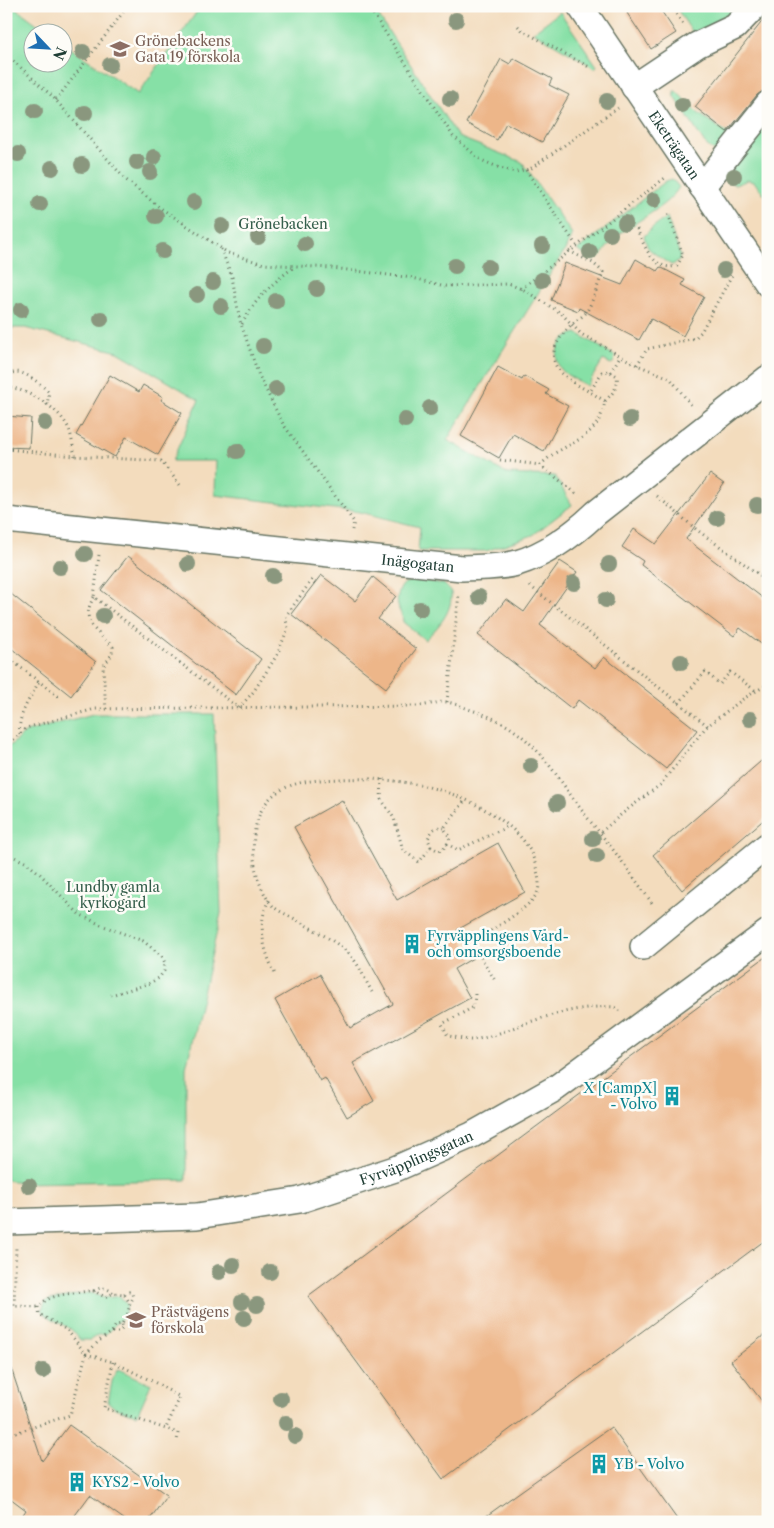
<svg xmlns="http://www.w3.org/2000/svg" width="774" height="1528" viewBox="0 0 774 1528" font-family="'Libre Caslon Text',serif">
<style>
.green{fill:#86e0a6;stroke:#528e6d}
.building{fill:#edb689}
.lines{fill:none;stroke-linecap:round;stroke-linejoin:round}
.minor-casing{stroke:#697564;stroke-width:28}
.path{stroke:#697564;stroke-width:3;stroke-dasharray:1 4;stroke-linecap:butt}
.minor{stroke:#fff;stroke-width:25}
.tree{fill:#8a977e}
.labels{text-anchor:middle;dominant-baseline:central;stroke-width:5;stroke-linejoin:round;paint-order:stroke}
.education-label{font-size:14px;fill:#785e54;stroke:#fdfcf7;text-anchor:start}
.street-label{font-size:14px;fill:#1f3d34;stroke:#fdfcf7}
.park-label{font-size:14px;fill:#345e4b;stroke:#fdfcf7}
.culture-label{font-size:14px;fill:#0d838f;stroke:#fdfcf7;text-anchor:start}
</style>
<rect width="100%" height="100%" fill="#fdfcf7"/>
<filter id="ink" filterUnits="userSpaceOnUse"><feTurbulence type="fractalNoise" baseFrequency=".02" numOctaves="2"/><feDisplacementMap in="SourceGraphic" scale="10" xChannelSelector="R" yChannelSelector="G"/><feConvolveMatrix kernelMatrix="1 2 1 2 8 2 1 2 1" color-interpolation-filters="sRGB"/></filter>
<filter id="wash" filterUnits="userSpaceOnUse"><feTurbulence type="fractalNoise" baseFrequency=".0096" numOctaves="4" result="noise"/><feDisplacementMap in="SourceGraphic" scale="20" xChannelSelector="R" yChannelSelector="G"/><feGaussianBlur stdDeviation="1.12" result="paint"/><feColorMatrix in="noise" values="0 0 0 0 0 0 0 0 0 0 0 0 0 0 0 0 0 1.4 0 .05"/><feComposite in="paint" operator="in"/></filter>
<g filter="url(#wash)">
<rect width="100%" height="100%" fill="#f3dcbd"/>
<path class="green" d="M6,6h7l35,26h-16v30h30l1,-19 75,51 63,-88h171l86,131 64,25 50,72 -7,16 -118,190 60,34 48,2 17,29 -39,30 -47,16h-68l2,-24 -60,-15 -145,-17 1,-34h-44l27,-61 -81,-48 -93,-24h-19z
M675,6h82l-61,32z
M560,12l37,54 -2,2 -62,-36z
M768,88v7l-45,53 -9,3 -9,-7 -30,-47 -1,-6h2l22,22 33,23z
M768,116v83l-13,-16 -7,-3 -13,5 -5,-3 -3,-10z
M672,179l7,8c-10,19 -45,35 -62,49 -9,7 -12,19 -24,24l-16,-10 89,-69z
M667,217l13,38 -1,6 -7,4c-4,-1 -21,-14 -24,-17 -2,-4 -3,-9 -4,-12l9,-9z
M577,333l38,23 -1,6 -3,2 -8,-4 -16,26c-8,-5 -21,-10 -26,-17 -11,-14 0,-34 16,-36z
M418,580l26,4 7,8c2,20 -13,35 -26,48l-22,-18c0,-7 -4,-10 -5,-16 -2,-7 1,-19 7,-23 4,-2 9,-2 13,-3z
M93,714h121l7,199 -35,155v112l-162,3 -18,-3v-431l20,-17z
M86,1293h5l13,5 16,-2 7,9 -2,10 -19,19 -8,1 -8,5h-10l-8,-10 -26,-15 -4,-5 3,-8 5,-2z
M118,1369l33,15 -13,29 -2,2 -21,-7 -7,-6 5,-25z"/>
<g id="blocks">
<path class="building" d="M638,6h20l18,27 -25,16 -24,-36z
M768,14v71l-4,5 -7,5 -30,37 -32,-25z
M513,58l39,21 -3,6 20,10 -27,47 -36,-19 -9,17 -31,-17 35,-64 9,5z
M636,259l21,12 3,-4 25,13 -3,5 22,12 -21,39 -32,-17 -12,21 -60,-32 -1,3 -27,-11 14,-37 57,22z
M498,367l24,13 2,-4 25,14 -3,4 22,12 -24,45 -31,-17 -14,24 -38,-22z
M110,375l29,17 4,-7 20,12 -2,3 21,13 -24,42 -32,-18 -11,20 -39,-22z
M6,416l25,2 -2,30 -23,-1z
M710,474l14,10 -38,55 82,63v47l-28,-21 -6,8 -93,-71 2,-4 -21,-14 12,-18 22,15z
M128,556l133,103 -25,36 -135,-105z
M560,561l17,11 -37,53 55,43 9,-11 93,73 -31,39 -88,-69 -6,9 -94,-74 28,-36 18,13z
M321,575l34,26 18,-24 23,19 -18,23 38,30 -30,39 -95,-74z
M6,590l90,72 -25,34 -65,-52z
M768,755v61l-86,74 -29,-35z
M342,800l55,100 101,-57 27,49 -68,38 16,28 -19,11 16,29 -117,65 21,38 -27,16 -22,-39 -5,3 -45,-81 45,-26 30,54 43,-24 -99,-177z
M768,955v283l-325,241 -135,-183z
M768,1332v77l-37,-48z
M10,1365l32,96 27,-36 98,70 -19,27h-20l-38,-27 -20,27h-52l8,-12 -20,-15v-129z
M611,1427l68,95h-201l29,-21z"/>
</g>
</g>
<g filter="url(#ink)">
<use href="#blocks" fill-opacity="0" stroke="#697564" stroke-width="1"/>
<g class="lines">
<defs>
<g id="minor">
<path id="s1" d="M580,6l188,278"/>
<path d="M634,87l63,-42 38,-18 20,-21"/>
<path d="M702,187l66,-83"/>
<path id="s2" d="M6,520l456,48c18,-1 37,0 55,-5 30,-9 56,-28 79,-50l172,-135"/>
<path d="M643,947l125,-102"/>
<path id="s3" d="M6,1222l191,-6 103,-16 95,-31 77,-34 84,-47 212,-156"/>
</g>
</defs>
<use href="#minor" class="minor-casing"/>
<path class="path" d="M368,6l85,130 28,24 19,8 16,4 14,-3 88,-61
M671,6l12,18
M518,26l5,5 68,37
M6,54l47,43 72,82 34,28 69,46 36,11 68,4 81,10 32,8 64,-2 15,6 37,23 20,21 56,31 33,13 21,27
M56,100l72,-94
M526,170l50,75
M637,229c7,17 17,43 40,37l6,-11 -16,-44
M221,249l11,28 8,44 19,55 24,48 71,98 -2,8
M569,251l24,12 10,9c-5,12 -9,27 -16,39 -3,6 -12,9 -17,15 -32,34 -13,48 20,66
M521,289l144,-111
M242,324c15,-27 27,-38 52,-57
M637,365l10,-16 48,-11 6,-6 31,-57
M611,372l9,-16
M6,380c9,-20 34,4 43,12l-2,13
M6,386c23,5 53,21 63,43 3,8 4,19 6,27
M6,449l69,7 86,5 19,24
M500,460l40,5 38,30
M540,465c5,-4 10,-9 15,-12 24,-14 45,-20 50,-52l-15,-9 12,-20 7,-1 8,5c2,11 -5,18 -12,25
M657,496l40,34 71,51
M99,555l-5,42 145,111 15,-17 23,-36 11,-27 -2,-8 2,-7 26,-36
M530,586l178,140
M94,597c-15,25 2,33 19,50l-1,7 -9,13 3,42
M6,656l53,41
M447,702l12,-108
M679,703l26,-31 15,12 10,-12 26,19
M20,734c-3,-20 11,-36 19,-53
M6,747l20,-19 69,-19 324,-3c9,-1 18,-4 27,-4 8,1 17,5 25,8 66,20 80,62 119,111 22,26 42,54 62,82l1,3
M382,779l-1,20 13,19 9,32 16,12 12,-15 8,4 4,-2 4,-5 11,6 51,-24
M601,832l22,-19 37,-28 46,-58 37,-28 25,-15
M447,844l3,-6 -6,-10 22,-29
M431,847l-3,-8c3,-8 7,-14 16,-11
M6,853l19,9 13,10 41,42 22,11 42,16 19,15 3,7 -1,8 -5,7 -11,6 -37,11
M269,900c-13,24 -5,51 6,74
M372,992c-8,-14 -14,-31 -26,-41 -15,-13 -34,-22 -51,-32 -7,-4 -15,-7 -20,-11 -10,-9 -16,-25 -19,-37 -6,-27 -3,-66 25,-81 17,-10 40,-10 59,-11 57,-2 114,7 161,41 18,13 30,26 35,47 2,8 5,18 1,26 -7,16 -50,39 -65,50l24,39
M475,994l-1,13 -32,17 6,12c8,1 16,4 23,4 16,-1 38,-11 53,-16 28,-10 62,-19 91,-17l5,4
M94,1291c7,-5 13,-3 20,2
M124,1294l5,-2 3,1 1,5 -3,5
M38,1307l1,7 28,16 19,24 27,8 41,20 26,15 -14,31
M112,1332h7l4,-4 -1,-4
M113,1362l-9,46 74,25 -1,9
M6,1436l64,-21 16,-61 13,-13 13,-9 4,-7 6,-1 6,-11 2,-10 -6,-9 -10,-1 -9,4 -11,-6h-6c-17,3 -38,2 -50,16l-24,-1 2,-59
M6,1519l3,3"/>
<use href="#minor" class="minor"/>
</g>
<g class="tree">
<circle cx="456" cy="20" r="8"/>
<circle cx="83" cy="52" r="8"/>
<circle cx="110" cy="65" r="8"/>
<circle cx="450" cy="99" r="8"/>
<circle cx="607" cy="101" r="8"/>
<circle cx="682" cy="105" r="8"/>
<circle cx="35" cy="111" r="8"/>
<circle cx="85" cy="113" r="8"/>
<circle cx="18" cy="154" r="8"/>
<circle cx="154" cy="157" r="8"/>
<circle cx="137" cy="162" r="8"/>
<circle cx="82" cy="165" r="8"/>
<circle cx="52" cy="168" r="8"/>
<circle cx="150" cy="172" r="8"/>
<circle cx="734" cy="176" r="8"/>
<circle cx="654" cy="200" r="8"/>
<circle cx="194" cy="202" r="8"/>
<circle cx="40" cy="204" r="8"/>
<circle cx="156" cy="216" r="8"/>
<circle cx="625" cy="223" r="8"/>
<circle cx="222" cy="226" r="8"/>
<circle cx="610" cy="234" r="8"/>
<circle cx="258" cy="237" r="8"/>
<circle cx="305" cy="244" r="8"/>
<circle cx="542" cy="246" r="8"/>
<circle cx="163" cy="251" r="8"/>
<circle cx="590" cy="252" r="8"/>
<circle cx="455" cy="266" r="8"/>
<circle cx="488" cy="267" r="8"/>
<circle cx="724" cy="270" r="8"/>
<circle cx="542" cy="280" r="8"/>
<circle cx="213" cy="282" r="8"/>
<circle cx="317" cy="289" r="8"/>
<circle cx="197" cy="295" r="8"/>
<circle cx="276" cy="301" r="8"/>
<circle cx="221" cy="306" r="8"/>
<circle cx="21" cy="310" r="8"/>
<circle cx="101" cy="319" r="8"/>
<circle cx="263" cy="346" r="8"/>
<circle cx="276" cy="389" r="8"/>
<circle cx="430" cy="408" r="8"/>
<circle cx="630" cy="419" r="8"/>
<circle cx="405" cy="420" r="8"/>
<circle cx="45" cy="423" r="8"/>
<circle cx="237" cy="451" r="8"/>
<circle cx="757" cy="505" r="8"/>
<circle cx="717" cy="518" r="8"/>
<circle cx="85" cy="554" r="8"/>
<circle cx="188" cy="564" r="8"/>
<circle cx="609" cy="564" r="8"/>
<circle cx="60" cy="567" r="8"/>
<circle cx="273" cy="576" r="8"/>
<circle cx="574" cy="583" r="8"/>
<circle cx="479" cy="597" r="8"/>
<circle cx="606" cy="600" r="8"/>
<circle cx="420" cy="609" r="8"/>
<circle cx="103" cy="616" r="8"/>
<circle cx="681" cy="662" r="8"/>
<circle cx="750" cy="719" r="8"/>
<circle cx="531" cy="766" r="8"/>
<circle cx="557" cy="803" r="8"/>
<circle cx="593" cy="839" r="8"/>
<circle cx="597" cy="856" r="8"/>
<circle cx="29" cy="1186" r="8"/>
<circle cx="233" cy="1265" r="8"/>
<circle cx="219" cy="1272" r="8"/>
<circle cx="270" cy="1272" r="8"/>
<circle cx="242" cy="1302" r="8"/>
<circle cx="257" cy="1305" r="8"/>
<circle cx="244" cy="1318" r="8"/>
<circle cx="43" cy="1371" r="8"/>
<circle cx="281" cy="1399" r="8"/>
<circle cx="286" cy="1423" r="8"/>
<circle cx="295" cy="1436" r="8"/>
</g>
</g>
<defs>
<symbol id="school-bare" viewBox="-9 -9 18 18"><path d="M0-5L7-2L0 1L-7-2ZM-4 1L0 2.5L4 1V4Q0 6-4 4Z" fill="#8d6e63" stroke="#fdfcf7" stroke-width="2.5" paint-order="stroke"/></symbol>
<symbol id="building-bare" viewBox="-9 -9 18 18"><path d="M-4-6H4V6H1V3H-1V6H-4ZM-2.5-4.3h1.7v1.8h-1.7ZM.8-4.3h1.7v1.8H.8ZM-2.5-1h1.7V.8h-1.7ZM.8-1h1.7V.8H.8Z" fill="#0f9aa8" stroke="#fdfcf7" stroke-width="2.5" paint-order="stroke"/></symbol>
</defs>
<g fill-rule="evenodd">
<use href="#school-bare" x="106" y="35" width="28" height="28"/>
<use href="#building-bare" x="398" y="930" width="28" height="28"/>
<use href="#building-bare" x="658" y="1082" width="28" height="28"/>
<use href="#school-bare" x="122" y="1306" width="28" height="28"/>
<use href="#building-bare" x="585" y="1450" width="28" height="28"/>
<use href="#building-bare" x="63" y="1468" width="28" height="28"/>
</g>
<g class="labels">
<g class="education-label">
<text x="135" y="41">Grönebackens<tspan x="135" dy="16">Gata 19 förskola</tspan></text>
<text x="151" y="1312">Prästvägens<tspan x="151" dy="16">förskola</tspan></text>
</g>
<g class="street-label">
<text stroke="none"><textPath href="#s1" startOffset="168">Eketrägatan</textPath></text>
<text stroke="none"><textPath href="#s2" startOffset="414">Inägogatan</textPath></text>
<text stroke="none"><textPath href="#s3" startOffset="419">Fyrväpplingsgatan</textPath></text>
</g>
<g class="park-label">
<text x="283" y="224">Grönebacken</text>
<text x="113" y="887">Lundby gamla<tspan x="113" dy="16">kyrkogård</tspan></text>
</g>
<g class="culture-label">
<text x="427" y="936">Fyrväpplingens Vård-<tspan x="427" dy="16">och omsorgsboende</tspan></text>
<text x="657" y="1088" text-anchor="end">X [CampX]<tspan x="657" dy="16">- Volvo</tspan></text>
<text x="614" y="1464">YB - Volvo</text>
<text x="92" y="1482">KYS2 - Volvo</text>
</g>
</g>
<rect width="774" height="1528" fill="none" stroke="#fdfcf7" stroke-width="25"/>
<g transform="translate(48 48) rotate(115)"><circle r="24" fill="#fdfcf7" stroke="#a4b0a9"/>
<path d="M0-4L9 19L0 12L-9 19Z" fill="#1f6fb2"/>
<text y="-8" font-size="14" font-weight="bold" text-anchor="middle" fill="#1f3d34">N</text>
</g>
</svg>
